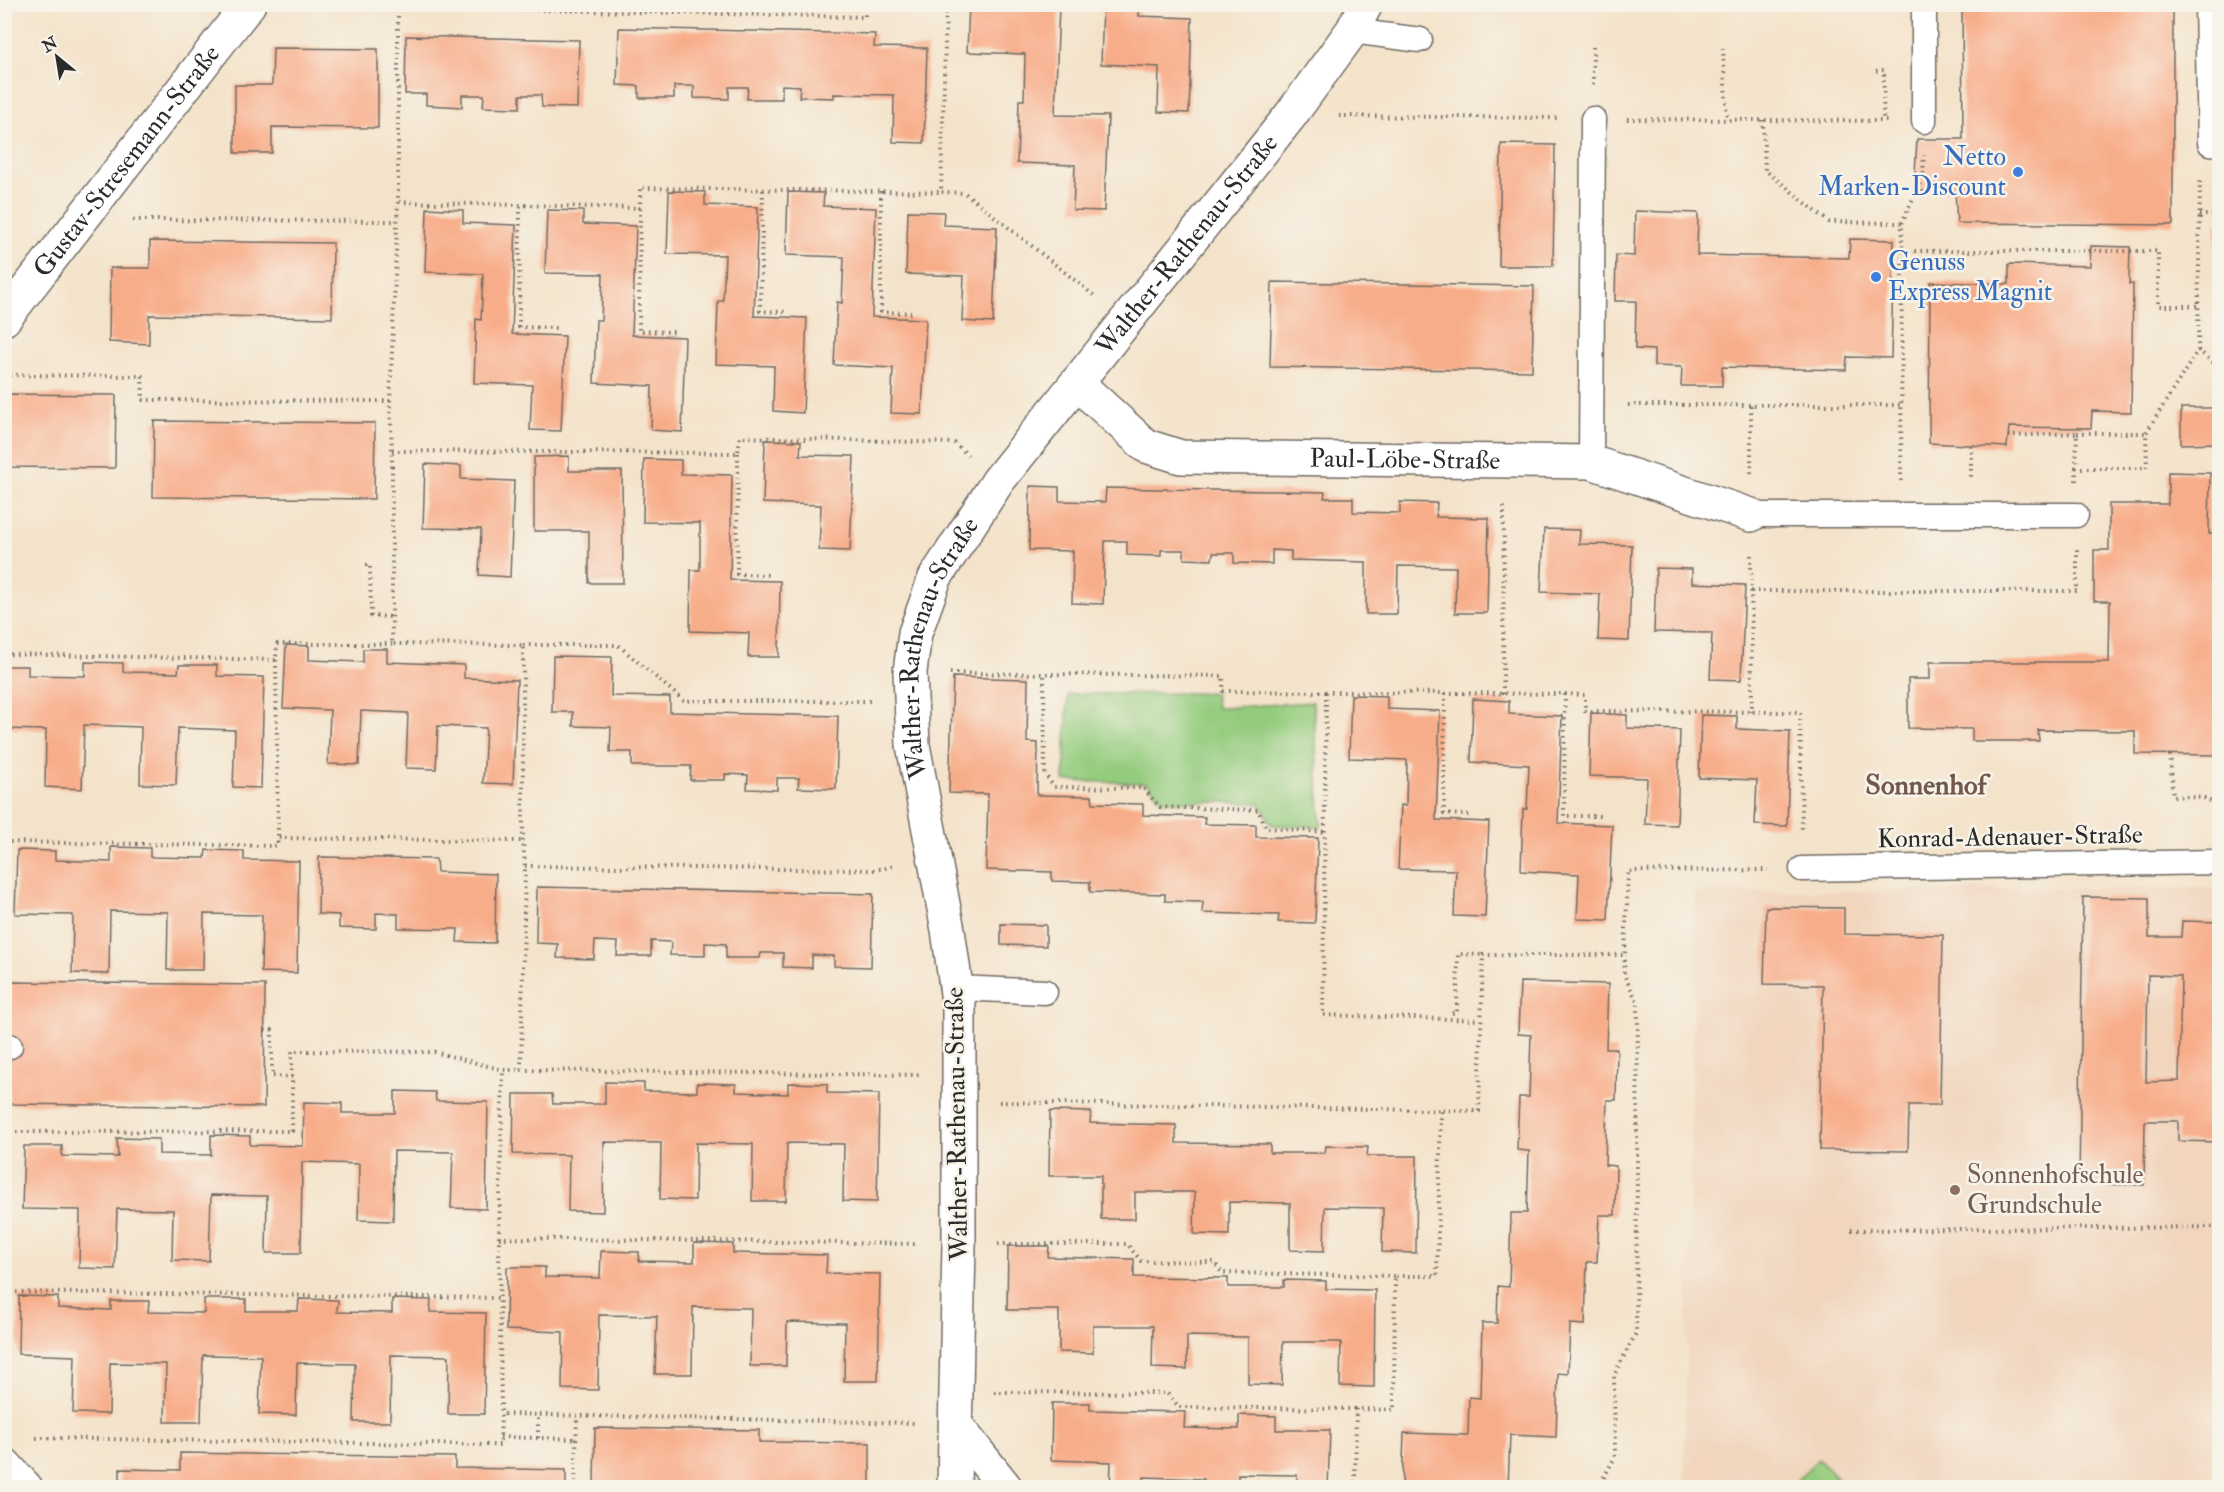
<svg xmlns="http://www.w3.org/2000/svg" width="2224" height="1492" viewBox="0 0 2224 1492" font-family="'IM FELL Double Pica',serif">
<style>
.built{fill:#f1d5bd}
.grass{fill:#94cc7e;stroke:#607c54;stroke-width:1.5}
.building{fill:#f8ad8a;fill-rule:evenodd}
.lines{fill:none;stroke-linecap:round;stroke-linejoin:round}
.service-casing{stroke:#716b63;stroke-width:27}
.minor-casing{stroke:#716b63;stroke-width:36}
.path{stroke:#716b63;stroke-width:4;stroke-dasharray:1.5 4.5;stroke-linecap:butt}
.service{stroke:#fff;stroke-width:24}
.minor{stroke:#fff;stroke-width:33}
.shop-dot{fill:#3f7fe0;stroke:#f7f3e8;stroke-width:2}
.education-dot{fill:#8d6e63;stroke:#f7f3e8;stroke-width:2}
.labels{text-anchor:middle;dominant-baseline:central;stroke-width:5;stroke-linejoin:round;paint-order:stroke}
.shop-label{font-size:26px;fill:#366cbe;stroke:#f7f3e8;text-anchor:end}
.street-label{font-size:26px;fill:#2b2b2b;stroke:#f7f3e8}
.education-label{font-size:26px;fill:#785e54;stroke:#f7f3e8;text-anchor:start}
.quarter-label{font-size:28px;font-weight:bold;fill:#73584c;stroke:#f7f3e8}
</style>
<rect width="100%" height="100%" fill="#f7f3e8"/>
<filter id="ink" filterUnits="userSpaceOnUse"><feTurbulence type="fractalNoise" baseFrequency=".0167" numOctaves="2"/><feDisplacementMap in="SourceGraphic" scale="12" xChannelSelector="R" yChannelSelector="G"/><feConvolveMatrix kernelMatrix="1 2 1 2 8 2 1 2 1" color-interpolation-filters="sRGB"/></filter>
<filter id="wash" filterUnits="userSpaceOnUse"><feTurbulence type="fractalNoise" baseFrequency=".008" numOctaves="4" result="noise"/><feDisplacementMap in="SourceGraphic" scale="24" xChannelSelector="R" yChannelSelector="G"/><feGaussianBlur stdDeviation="1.35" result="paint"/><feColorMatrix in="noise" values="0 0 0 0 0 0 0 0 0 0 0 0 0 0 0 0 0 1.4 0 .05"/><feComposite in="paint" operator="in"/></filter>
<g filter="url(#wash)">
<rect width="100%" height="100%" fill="#f4e3cb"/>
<path class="built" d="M2219,888v599l-535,1 11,-596z"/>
<path class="grass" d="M1215,693l2,15 96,-6 8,125 -49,-2 -13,-22 -96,-2 -16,-18 -83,-2 4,-87z
M1818,1459l28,28h-56z"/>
<g id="blocks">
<path class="building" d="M969,4l90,1 -4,110 53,1 -4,95 -31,-1 2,-45 -58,-2 2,-63h5l1,-46 -58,-2z
M1103,4h36v12l53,2 -3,95 -31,-1 1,-45 -58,-3z
M1962,4h211v221l-216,-2 -2,-32h-41l3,-52h46z
M619,28l256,6 -1,13 53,1 -3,95 -31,-1 1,-47 -60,-1v4l-35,-1 1,-11 -18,-1v14h-35l1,-12h-19v12l-35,-1v-12h-20v12h-35v-12l-22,-1z
M406,36l173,4 -2,68 -35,-1 -1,-12h-21v13l-37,-1 1,-12h-22v12l-36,-2v-11h-21z
M273,48l105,1v79l-106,-1v26h-37v-68h37z
M1501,144l54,1 -2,121h-54z
M669,191l36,1v13l53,2 -4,109 53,2 -4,95 -30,-2 1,-45 -58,-2 2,-63h5l2,-46 -58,-1z
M788,192l36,1 -1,13 53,2 -4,109 54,2 -4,95 -31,-1 2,-45 -59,-3 3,-63 5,1 2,-46 -58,-2z
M427,208l36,2v13l53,2 -4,109 53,2 -4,95 -31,-1 2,-45 -58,-2 2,-64 5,1 2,-46 -58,-2z
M547,210l36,1v13l53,2 -4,109 53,2 -3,95 -31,-2 1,-44 -58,-3 2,-63h5l2,-46 -58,-1z
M908,211l36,1 -1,13 54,2 -4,96 -31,-2 2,-45 -58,-2z
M1635,211l63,2 -1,42 152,3 1,-19 44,1 -3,118 -44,-1 -1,13 -124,-3v19h-41l1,-19 -28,-1v-16l-19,-1 1,-48h-21l1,-46 18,1z
M2216,224h4v75h-3z
M150,241l183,2 -1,75 -183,-3v29l-40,-2 1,-74h40z
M2091,246l39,1 -1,37h4l-2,128 -39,-1 -1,17 -82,-1 -2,20 -78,-4 1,-161 79,2v-20l81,2z
M1272,282l262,4 -2,85 -262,-4z
M4,394l112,1 -1,73 -111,-1z
M2181,408h39v35l-39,1z
M154,421l221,2 -1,76 -221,-2z
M765,440l36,1 -1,14 54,1 -4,95 -31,-1 2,-45 -58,-2z
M569,456v15h53l1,112h-34v-52h-55v-74z
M644,459l37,1v14l51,1 -2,105 50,1 -1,76h-31l1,-24 -59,-2 1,-61h9v-47l-57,-1z
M425,464l36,2v13l53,2 -4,96 -31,-2 2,-46 -58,-1z
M2168,472l42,1 -1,61h11v48h-4v78h4v95l-85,-1v-23l-97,-1 1,11h-67v-12l-64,-1v-49h22v-17h179l1,-61h-16v-51h15v-46h59z
M1030,486l29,1v14l46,1 1,-14 219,4 -1,6h29v14l47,1v-11l37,1 -1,14 53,1 -2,95h-32l1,-46 -58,-1 -1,48h-31v-52l-75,-2v-9l-19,-1v14l-38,-1v-10h-21l-1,7 -28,-1v-9h-23v6l-34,-1v-14h-22l-2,63 -31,-1 1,-52 -44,-1z
M1544,529l36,1 -1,14 53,1 -3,96 -31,-1 2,-46 -59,-2z
M1656,568l36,1v14l53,2 -4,95 -31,-1 2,-46 -58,-1z
M286,645l23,1v14l54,2v-13h24v13l77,3v13l53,2 -4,104 -30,-1 3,-55 -48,-2 -2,43 -30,-1 2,-55 -47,-2 -2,54 -31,-1 2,-54 -47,-2z
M553,656l59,1 -1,39 59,1v15l168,4 -2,73 -38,-1 1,-10h-22v12l-30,-1 1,-14 -23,-1v6h-35l1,-14h-59v-14h-22l1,-25 -38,-1v-14h-21z
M85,662l38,1v9l55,1 1,-8h38v11l47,1 -3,111 -28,-1 2,-57 -57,-2 -2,57 -36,-1 1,-57 -57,-2 -2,64 -37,-2 1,-57 -42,-1v-63h24v9l57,1z
M953,677l75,2 -1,63 11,1 -1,52 55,1 1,7 50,1v11l62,2 -1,7 52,1v12l62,1 -3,85 -37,-1 1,-7 -77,-2 1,-11 -38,-1v-7l-75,-2v-10l-38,-1v-9l-66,-2 2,-76 -39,-1z
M1351,695l36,1v13l53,2 -4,109 53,2 -4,95 -31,-1 2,-46 -58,-1 3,-64 5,1 1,-46 -58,-2z
M1473,699l36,2v13l53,2 -4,107 54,2 -4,95 -31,-1 2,-45 -58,-3 2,-62h4l2,-44 -58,-3z
M1591,713l36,2v13l53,2 -3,95 -32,-1 2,-46 -58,-2z
M1701,715l36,1v13l53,2 -3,95 -32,-1 2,-45 -58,-2z
M111,847l39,1v9l55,1 1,-8 38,1v9l55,1 -2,112 -36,-1 1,-57 -58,-1 -1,56h-36l1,-58 -58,-1 -1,63 -37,-1 1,-58 -58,-1 2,-64 38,1v9l56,2z
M319,857l117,2 1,13 59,2 -1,69 -38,-1 1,-13 -60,-1v-14l-22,-1v16l-37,-1v-13l-21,-1z
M537,887l336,7 -2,73 -37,-1v-10l-22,-1v13l-29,-1v-14h-22l-1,5h-34v-14l-21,-1v13l-35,-1 1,-13 -20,-1v15h-34l1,-14 -23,-1 -1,18 -37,-1 1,-14 -22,-1z
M2083,897l66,1v39h32l1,-16 38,1v220l-42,-1v-20h-33l-1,64 -65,-1zM2148,975l33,1 -2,105 -33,1z
M1766,907l78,1v26l99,1 -3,170h-31l-1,46 -88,-1 3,-165 -59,-1z
M1001,924l45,1v21l-45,-1z
M11,982l254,3 -1,122 -255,-3z
M1520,982l88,2 -2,65h11l-1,51h-9l-2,65 11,1 -1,49h-16l-2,47h-10l-2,63 -15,-1 -2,50 -10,-1 -2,64 -46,-2 -2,53h-106l2,-55 64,2 1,-38 11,1 2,-75h15l1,-37 11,1 2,-74h16l2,-62 -12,-1 2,-53h10l2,-62 -13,-1z
M605,1082l39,1v8l53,1v-9l39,1v8l52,2v-11l39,1v9l52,1 -2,108 -34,-1 1,-57 -57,-1 -1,58h-34l1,-57 -57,-1 -1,57 -35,-1 1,-56 -57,-1 -1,70 -35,-1 1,-56 -56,-1 1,-60h38l1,10h52z
M395,1091l40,1 1,9 52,1 -2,107 -35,-1 2,-56 -59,-1 -1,70 -35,-1 1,-56 -57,-2 -1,91h-35l1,-57 -56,-1 -2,66 -37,-1 1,-50 -56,-1 -2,60 -36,-1 1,-58 -58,-1 2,-63h38v10l56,1 -1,-19 42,1v15l52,1v-20l39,1v9l53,1 1,-44 38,1v10h53z
M1050,1111l41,1 -1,11 86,2v18l94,1v9h55l1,-7 42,1 -1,9h50l-1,97 -34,-1 1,-44 -58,-1 -1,44 -34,-1v-47l-61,-1v33l-35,-1 1,-42h-60v27h-34v-43h-52z
M694,1243l39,1v9l94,2 -1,18 54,1 -2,107h-34l1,-58 -58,-1 -1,44h-36l1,-58 -58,-1 -1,67h-37l2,-58 -58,-1 -1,75 -36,-1 1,-57 -57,-2 1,-63h38v10l55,1 1,-27 38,1v9l55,1z
M1008,1246h41l-1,11 86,2v18l94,1v9h56v-7l42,1v8l49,1 -1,97 -34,-1 1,-44h-58l-1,43 -34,-1v-47l-61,-1v33l-35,-1 1,-42h-60v27l-34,-1v-42h-52z
M19,1296l39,1v11l53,2v-9h38l-1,11 56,1v-14h42v12h52l1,-12 39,1 -1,12 55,1v-14l39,1 -1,12 56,1 -2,101h-36l1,-58 -58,-1 -1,67h-36l1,-58 -58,-1 -1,52 -37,-1 2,-58 -58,-1 -2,67h-36l1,-58 -56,-1 -1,51 -36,-1 2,-57 -57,-2z
M1052,1403h38v7l95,2 -1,16 55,1v-14l37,1v14h54l-2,58h-31v-13l-59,-1v14h-34v-9l-60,-2v11h-34l1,-26 -60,-2z
M595,1428l164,2v12l111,1v45l-276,-2z
M180,1453l275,4v11l111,2v18h-446v-19l60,1z"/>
</g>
</g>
<g filter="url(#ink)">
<use href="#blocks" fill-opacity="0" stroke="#716b63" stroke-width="1.5"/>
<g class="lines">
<defs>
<path id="service" d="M1924,4v117
M2207,4l3,139 10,1
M1352,31l68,9
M1591,462l2,-343
M1751,515h325
M1802,869l418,-7
M957,988l88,4
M4,1045l6,1"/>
<g id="minor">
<path id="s1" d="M4,319l245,-315"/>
<path id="s2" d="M1077,383l69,63 35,11 410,5 160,53"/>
<path d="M956,1425l50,63"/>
<path d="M4,1464l22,24"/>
<path id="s3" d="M954,1488l5,-244v-236l-11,-78 -35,-185 -3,-73 5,-39 20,-55 63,-97 292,-365 62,-85 14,-27"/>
</g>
</defs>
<use href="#service" class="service-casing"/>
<use href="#minor" class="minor-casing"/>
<path class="path" d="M329,4l69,3v195l-8,199 2,50v193l131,1v196l2,25 -4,204h-18l-4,168 2,176
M903,4l43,4 -5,184 24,1 131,104
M398,7l467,10v-13
M1593,47v38
M1723,48l4,72
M1876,71l8,-1 -1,51
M1339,116l218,2
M1627,119l263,2
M1763,120l2,50 64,52 73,1v28h256v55h40
M763,190l-3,121 27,1
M881,191v121l30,1
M399,202l241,6v-20l301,4
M520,206l-1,121 40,1
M640,208l-1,123 36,1
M2199,215h21
M133,220l264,1
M1902,223l21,-47 1,-21
M2198,350l22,18
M4,375l138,1 1,24 247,1
M1628,405h273
M2077,433h69
M2008,436l69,-3 -1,35
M1971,445v36
M392,451l346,2 2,-16 214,6 14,12
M738,453l-1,121 35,1
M1751,473v-68
M1901,481l1,-230
M2076,481v-13h71l-1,-35 52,-83 2,-173
M1751,555l1,157
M366,565h4l1,51 21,1
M1751,591h326v-43
M523,645h95l66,56h187
M4,654l272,6 1,-16h115
M276,660l2,178
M950,673l273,3v15l342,3 20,1v16l215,1 2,121
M1044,676l1,98 9,13 89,1 17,19 98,3 8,18 60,4
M1326,692l-3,323 157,5
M1445,693l-1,121 28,1
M1503,694l1,-192
M1565,694l-1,122h36
M2170,755l3,41 31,2 16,8
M4,842l273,4 1,-8 245,3
M525,866l350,4 20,-4
M1452,1013l5,-1 1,-58 25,1
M265,1030h7v46l20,1
M521,1070l399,5
M999,1102l480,9 4,-156h142l3,-84 140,-1
M4,1132l288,-1v-80l142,1 69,18
M1851,1230l369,-3
M499,1238l420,6
M998,1244h129l14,17 73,1 8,11 173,3
M4,1292l495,6
M994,1392l173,1 12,14 177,2
M500,1437l76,2
M36,1438l464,7 1,-31 415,9
M538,1438v-23
M575,1488l2,-72
M1355,1488l1,-79 38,1 1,-134h42l4,-165
M1598,1488l17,-31 -1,-82 22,-42 2,-330 -14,-28 1,-20"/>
<use href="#service" class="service"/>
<use href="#minor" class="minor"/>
</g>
</g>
<g class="shop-dot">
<circle cx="2018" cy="172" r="6"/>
<circle cx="1876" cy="277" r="6"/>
</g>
<circle class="education-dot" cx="1955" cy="1190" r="6"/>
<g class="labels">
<g class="shop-label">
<text x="2006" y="157">Netto<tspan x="2006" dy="30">Marken-Discount</tspan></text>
<text x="1888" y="262" text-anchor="start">Genuss<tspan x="1888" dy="30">Express Magnit</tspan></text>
</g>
<g class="street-label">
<text stroke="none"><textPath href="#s1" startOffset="200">Gustav-Stresemann-Straße</textPath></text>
<text stroke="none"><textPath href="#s3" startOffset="1336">Walther-Rathenau-Straße</textPath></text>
<text stroke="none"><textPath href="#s2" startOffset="354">Paul-Löbe-Straße</textPath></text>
<text stroke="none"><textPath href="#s3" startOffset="850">Walther-Rathenau-Straße</textPath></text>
<text transform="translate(2010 837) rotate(-1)">Konrad-Adenauer-Straße</text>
<text transform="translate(957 1124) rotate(-91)">Walther-Rathenau-Straße</text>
</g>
<g class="education-label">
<text x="1967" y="1175">Sonnenhofschule<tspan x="1967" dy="30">Grundschule</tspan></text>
</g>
<g class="quarter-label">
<text x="1926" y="785">Sonnenhof</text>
</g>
</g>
<rect width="2224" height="1492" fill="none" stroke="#f7f3e8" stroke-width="24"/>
<g transform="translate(57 57) rotate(330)" stroke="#f7f3e8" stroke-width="4.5" paint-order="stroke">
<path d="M0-4.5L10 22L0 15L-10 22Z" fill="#2b2b2b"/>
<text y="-9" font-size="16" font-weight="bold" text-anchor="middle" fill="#2b2b2b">N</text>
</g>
</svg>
